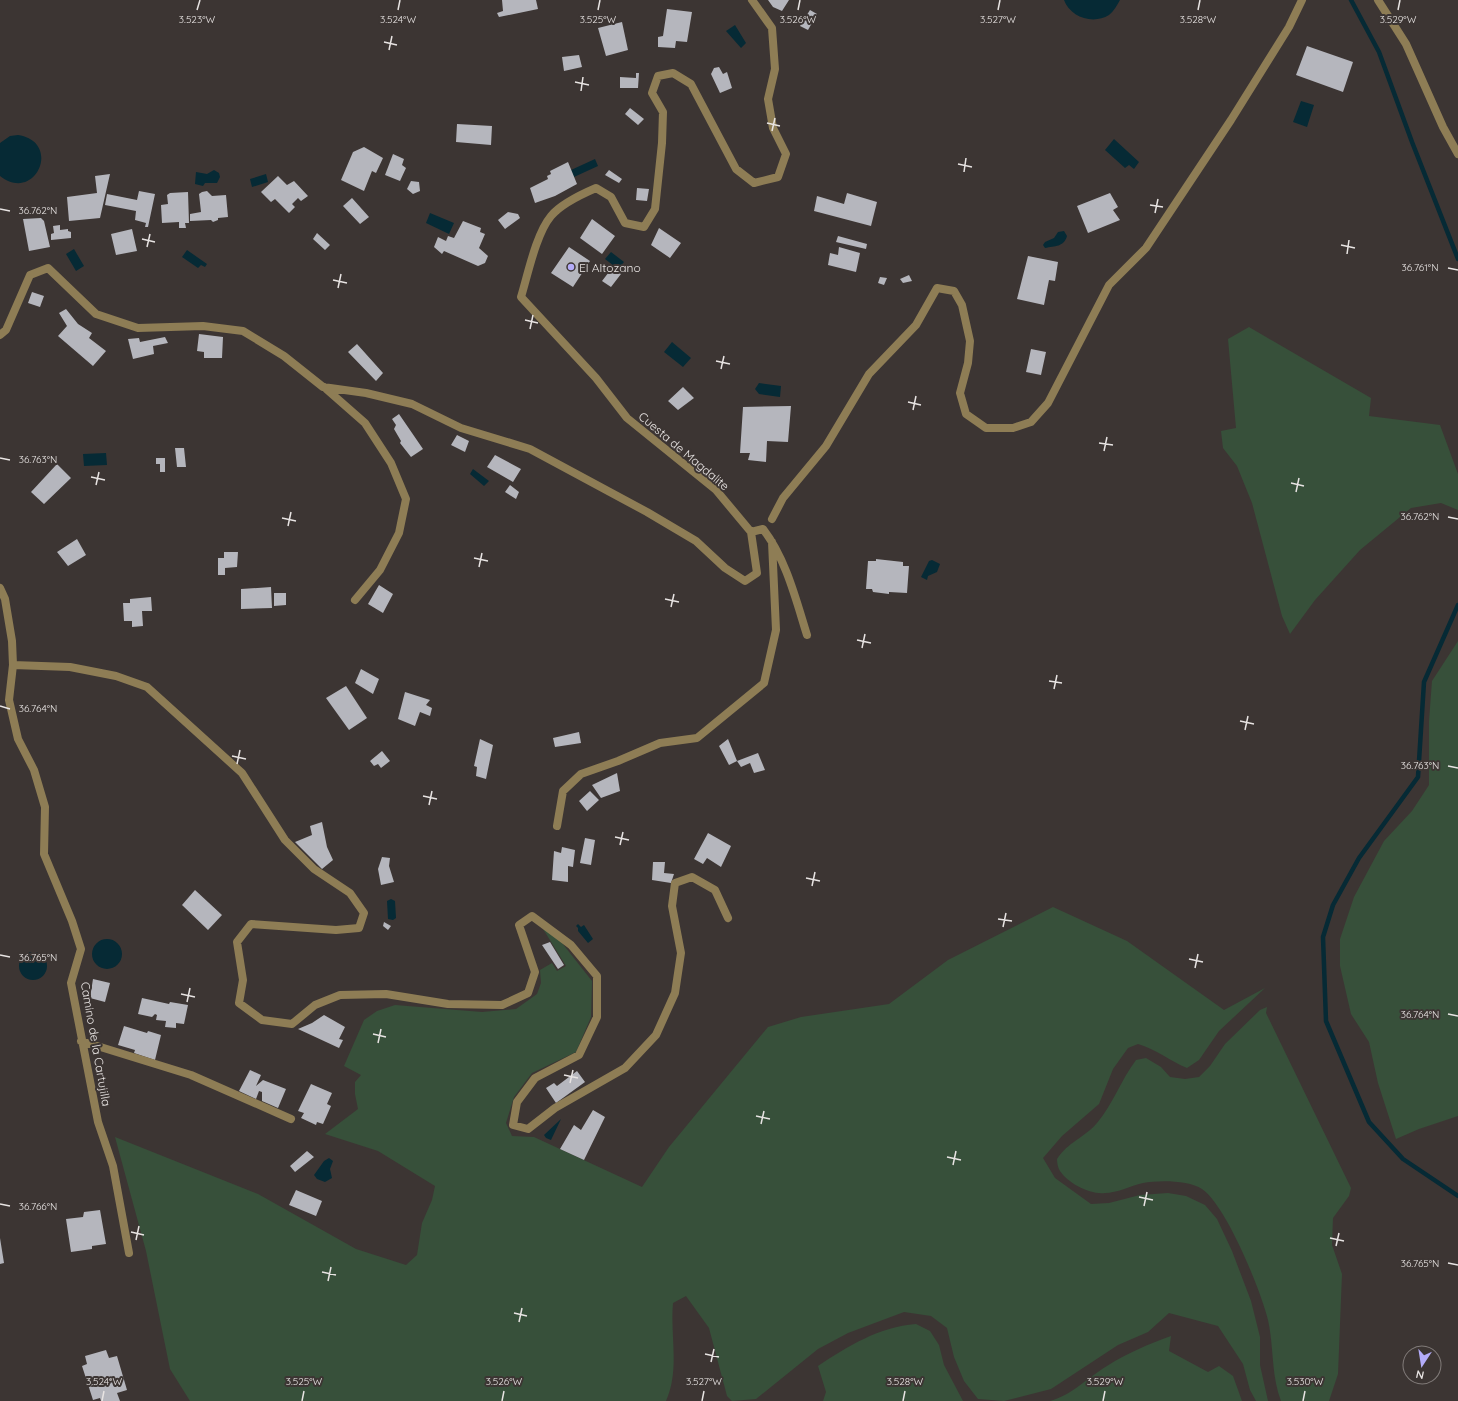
<svg xmlns="http://www.w3.org/2000/svg" width="1458" height="1401" viewBox="0 0 1458 1401" font-family="Quicksand,sans-serif">
<style>
.green{fill:#37503a}
.water{fill:#062a35}
.lines{fill:none;stroke-linecap:round;stroke-linejoin:round}
.stream{stroke:#062a35;stroke-width:4.5}
.building{fill:#b5b6bd}
.street{stroke:#8e7d55;stroke-width:8}
.ticks{fill:none;stroke:#e8e4e3;stroke-width:1.5}
.poi-dot{fill:#b4acf9;stroke:#3c3533;stroke-width:1.5}
.labels{text-anchor:middle;dominant-baseline:central;stroke-width:4;stroke-linejoin:round;paint-order:stroke}
.poi-label{font-size:12px;fill:#e8e4e3;stroke:#3c3533;text-anchor:start}
.street-label{font-size:12px;fill:#e8e4e3;stroke:#3c3533}
.ticks-label{font-size:10px;text-anchor:middle;fill:#e8e4e3;stroke:#3c3533;stroke-width:4;stroke-linejoin:round;paint-order:stroke}
</style>
<rect width="100%" height="100%" fill="#3c3533"/>
<path class="green" d="M1249,327l122,71 -2,18 71,9 18,49v36l-17,-7 -30,5 -51,42 -45,50 -25,34 -8,-18 -30,-113 -15,-37 -14,-18 -2,-17 15,-3 -8,-89z
M1458,641v475l-39,13 -23,10 -18,-56 -9,-41 -18,-28 -11,-48v-27l14,-42 30,-56 28,-30 17,-26v-64l3,-40z
M1053,907l74,34 97,69 41,-22 -46,43 -20,29 -12,8c-17,-7 -31,-19 -49,-24l-10,4 -15,21 -14,35 -37,32 -19,22 12,20 36,26 18,-1 31,-8 28,-2 18,3 19,9 12,14 15,32 19,50 9,36v28l8,36h-12l-6,-11 -7,-26 -25,-38 -49,-13 -21,19 -30,13 -67,44 -47,12 -26,-2 -14,-18 -10,-24 -7,-29 -16,-12 -27,-4 -56,21 -30,16 -62,50 -24,2 -5,-5 -18,-68 -23,-32 -13,7c-3,32 7,67 -7,98h-476l-20,-32 -24,-118 -31,-114 143,57 98,55 50,16 11,-10 5,-32 10,-23 3,-14 -57,-35 -53,-17 33,-25 -3,-15v-12l6,-7 -17,-9 20,-46 13,-9 18,-6 87,7 34,-3 21,-15 4,-11 -1,-13 12,-7 5,8 9,-5 -26,-42 22,19 30,38 -1,36 -15,35 -44,21 -18,24 -8,26 6,13 22,1 108,50 27,-40 99,-120 33,-10 88,-13 59,-44z
M1267,1007l-1,6 85,175 -2,8 -16,22 -1,27 10,29 -4,100 -9,27h-48c-10,-26 -7,-54 -13,-81 -7,-29 -42,-115 -66,-131 -13,-9 -44,-9 -59,-6 -13,3 -26,10 -38,10 -15,2 -37,-10 -45,-22 -2,-3 -3,-8 -3,-12 11,-17 27,-21 40,-36 16,-19 24,-43 39,-63l10,-2 15,9 9,10 15,2 14,-2 11,-11 15,-22 35,-34z
M916,1324l14,7 9,14 5,20 19,36h-140l3,-9 -8,-26c30,-20 61,-39 98,-42z
M1171,1336l-2,15 39,21 11,-6 14,10 9,25h-192c22,-6 37,-23 57,-35 20,-13 42,-22 64,-30z"/>
<path class="water" d="M1064,0h56c-3,5 -6,11 -11,15 -16,10 -39,2 -45,-15z
M735,25l11,18 -5,5 -15,-17z
M1301,101l13,4 -7,22 -14,-5z
M18,135c45,7 17,69 -18,41v-33l10,-7z
M1114,139l25,23 -5,7 -5,-4 -4,3 -20,-18z
M595,159l3,7 -24,11 -3,-7z
M214,170l5,3 1,4 -3,6h-12l-2,3 -8,-2 1,-12 11,2z
M266,174l2,8 -16,5 -2,-8z
M430,213l24,10 -5,11 -23,-11z
M1064,231l3,5c-3,11 -12,10 -22,12l-2,-3 2,-3 9,-4 4,-6z
M74,249l10,17 -8,5 -10,-17z
M187,250l20,14 -2,3 -4,-2 -3,3 -16,-11z
M611,252l13,10 -6,7 -13,-10z
M672,342l19,16 -8,9 -19,-15z
M759,383l22,3 -1,11 -21,-3 -4,-5z
M106,453l1,12 -23,1 -1,-12z
M473,469l16,12 -5,5 -14,-12z
M932,560l8,4 -3,8 -9,4 -1,4 -6,-3 8,-16z
M391,899l4,2 1,17 -3,2 -5,-1 -1,-18z
M578,924l3,3 3,-2 9,14 -5,4 -10,-12v-3l-2,-2z
M92 954a15 15 0 1 1 30 0a15 15 0 1 1-30 0Z
M19 966a14 14 0 1 1 28 0a14 14 0 1 1-28 0Z
M561,1119l-10,21 -5,-2 -2,-3z
M329,1158l4,3 -3,8 2,9 -7,4 -8,-3 -3,-4 10,-14z"/>
<g class="lines">
<path class="stream" d="M1351,0l28,52 33,90 46,117
M1458,605l-34,77 -6,95 -59,81 -26,47 -10,32 3,84 43,101 34,37 55,37"/>
</g>
<path class="building" d="M502,0h34l2,9 -39,8 -2,-4 6,-2z
M768,0h21l-7,11 -9,-4z
M667,9l25,3 -5,30 -11,-1 -1,7 -17,-1v-10l5,-1z
M810,10l7,4 -9,16 -8,-4z
M622,22l6,28 -22,6 -8,-28z
M1307,46l46,16 -10,30 -47,-17z
M579,55l3,12 -18,4 -2,-14z
M719,67l4,7 4,-2 5,16 -12,5 -9,-19 3,-6z
M636,73h3l-1,15h-18v-11l16,1z
M630,108l14,11 -6,6 -13,-11z
M457,124l35,2 -1,19 -35,-3z
M364,147l19,11 -7,15 -4,-2 -8,20 -23,-11 12,-28z
M393,154l11,5 -2,6 4,3 -6,13 -15,-6z
M568,162l9,22 -22,12 -20,7 -5,-15 18,-9 -1,-3 4,-2 -1,-3z
M609,170l13,9 -3,4 -14,-8z
M110,174l-10,44 -31,3 -2,-24 30,-4 -2,-17z
M278,176l9,9 7,-4 14,15 -7,5 -3,-3 -6,6 3,3 -6,6 -14,-14 -4,3 -10,-10z
M411,181l8,1 1,9 -7,3 -6,-5z
M637,188l12,1 -2,12 -11,-1z
M139,191l16,3 -7,33h-3l1,-4 -11,-3 1,-9 -31,-6 2,-11 30,6z
M207,191l5,5 14,-1 2,22 -10,1v2l-5,2 -2,-2 -21,1v-7l11,-2 -2,-18 3,-2z
M188,192l1,31h-4l1,5h-7v-6l-17,1 -1,-18 7,-1 -1,-9 3,-2z
M847,193l30,9 -6,24 -57,-15 3,-15 27,8z
M1110,193l8,14 -5,3 7,10 -32,13 -11,-27z
M352,198l17,19 -9,7 -17,-18z
M508,212l10,2 2,4 -15,11 -7,-9z
M41,218l3,3 6,26 -21,4 -6,-32z
M592,219l23,17 -13,18 -22,-16z
M463,221l18,7 -1,4 5,2 -6,14 9,8 -3,7 -7,3 -34,-15 -2,3 -8,-7 4,-10 8,4 2,-5 6,2z
M60,225v5l8,-1v2l3,1v6l-20,2v-6l3,-1 -1,-7z
M659,228l22,15 -11,15 -19,-13z
M132,229l5,22 -21,4 -5,-21z
M317,233l13,12 -5,5 -12,-11z
M838,236l29,8 -1,5 -30,-7z
M569,247l21,14 -17,26 -22,-14z
M839,247l21,6 -4,19 -28,-7 2,-12 8,2z
M1028,256l30,6 -3,19 -6,-1 -5,25 -27,-6z
M612,268l9,6 -10,13 -9,-6z
M909,275l3,6 -9,2 -3,-4z
M880,277l7,1 -3,7 -6,-2z
M32,292l12,4 -4,11 -12,-4z
M66,309l12,15 14,9 -3,5 17,13 -13,15 -35,-30 9,-10 -8,-13z
M199,334l24,3 -1,21h-18v-6l-7,-1z
M165,337l3,6 -15,3 1,8 -21,5 -5,-20 11,-1 1,4z
M357,344l26,29 -7,8 -28,-29z
M1031,349l15,3 -5,23 -15,-3z
M683,387l11,11 -16,12 -10,-9z
M791,406l-3,36 -21,-1 -1,21 -18,-2 2,-7h-10l3,-46z
M399,414l24,35 -12,8 -11,-14 1,-2 -7,-12 2,-4 -4,-6z
M457,435l12,6 -4,11 -14,-7z
M175,448h9l2,19h-9z
M495,455l26,14 -8,13 -26,-15z
M156,458h9v14h-5v-8h-4z
M57,464l14,14 -27,26 -13,-12z
M510,485l9,7 -3,7 -11,-7z
M77,539l9,16 -18,11 -11,-14z
M224,552h14l-1,15 -12,1v7h-7v-17h6z
M876,559l27,3v4h6l-2,27 -18,-1v2l-16,-2 -1,-3h-6l2,-28h8z
M379,585l14,9 -10,19 -15,-9z
M271,587l1,21 -31,1v-20z
M274,593h12v12l-12,1z
M151,597l1,14h-10l1,15 -11,1v-6h-8l-1,-18h7v-4z
M361,669l18,10 -6,15 -18,-11z
M346,686l21,32 -18,12 -23,-32z
M405,692l25,8 -4,5 6,3 -2,8 -10,-4 -5,14 -17,-7z
M579,732l2,11 -26,4 -2,-9z
M480,739l13,6 -7,34 -10,-3 1,-9 -3,-1z
M728,739l9,22 -8,4 -10,-19z
M382,751l8,10 -9,7 -3,-4 -4,2 -4,-5z
M758,753l7,17 -11,3 -4,-10 -9,4 -4,-6z
M617,773l3,18 -19,7 -9,-13z
M590,791l9,9 -12,11 -8,-10z
M322,822l5,25 6,13 -11,9 -27,-27 17,-7 -2,-9z
M708,833l23,13 -10,21 -14,-9 -4,6 -9,-5z
M585,838l10,2 -4,25 -11,-2z
M562,847l13,3 -2,17 -5,-1v16l-16,-2 2,-29 7,2z
M382,857l8,1 -1,8 5,16 -13,3 -3,-16z
M653,862h12l-1,11 10,1 -3,9 -19,-3z
M195,890l27,25 -14,15 -26,-25z
M384,922l7,4 -3,4 -5,-4z
M550,942l14,23 -6,4 -16,-24z
M93,979l17,4 -5,19 -15,-4z
M142,998l27,6 1,-2 18,3 -4,19 -8,-1v5l-11,-1 1,-6 -10,-1 1,-5 -2,-1 -3,3 -14,-3z
M324,1015l21,12 -6,12 4,1 -4,8 -41,-19 14,-6z
M124,1026l23,7 1,-2 13,4 -6,25 -21,-7 1,-3 -17,-5z
M250,1070l11,5 -5,11 7,-6 23,9 -8,19 -16,-7v-9l-3,-1 -3,8 -17,-8z
M577,1071l8,11 -29,21 -10,-15 8,-5 3,3z
M311,1084l21,9 -5,11 4,2 -8,18 -6,-2 -1,3 -15,-7 3,-5 -6,-2z
M593,1110l12,7 -21,43 -24,-11 14,-24 7,5z
M307,1151l7,6 -19,15 -5,-6z
M296,1190l26,11 -6,15 -27,-11z
M100,1210l6,34 -14,2v3l-21,3 -5,-33 17,-2 1,-5z
M0,1238l4,25 -4,1z
M106,1350l3,8 8,-2 10,34 -10,3 3,8h-19l-1,-3 -7,2 -11,-34 5,-2 -2,-8z"/>
<g class="lines">
<path class="street" d="M1378,0l28,44 37,83 15,27
M0,335l6,-5 24,-55 18,-7 48,46 42,14 65,-2 40,5 41,25 39,31 43,6 46,11 49,24 69,21 117,63 49,29 29,27 20,13 12,-8 -6,-41 -35,-42 -89,-72 -31,-40 -75,-81c7,-23 15,-63 30,-81 10,-12 31,-22 45,-28l15,9 14,26 19,4 11,-18 7,-66 1,-31 -11,-19 6,-17 15,-3 18,11 45,85 18,14 24,-6 8,-23 -13,-26 -5,-29 7,-30 -3,-41 -20,-28
M324,387l41,36 26,40 15,36 -7,34 -19,37 -25,30
M772,519l11,-21 43,-52 43,-72 47,-49 21,-37 17,3 8,14 8,36 -2,22 -8,30 6,21 20,14h27l18,-6 17,-19 61,-118 37,-37 85,-128 58,-93 13,-27
M751,532l12,-3c23,30 33,71 44,106
M0,588l5,11 7,42 1,24 -4,35 9,39 16,31 11,37 -1,47 28,67 9,28 -10,34 27,139 15,44 16,87
M13,665l57,2 46,9 31,11 95,86 43,67 29,29 36,24 14,20 -5,15 -23,2 -85,-6 -14,18 6,38 -4,23 23,17 30,4 23,-19 25,-10 46,-1 62,10 54,1 26,-12 7,-21 -16,-47 13,-9 39,29 26,31v41l-18,38 -44,23 -18,24 -4,23 15,4 27,-21 70,-40 31,-33 19,-42 6,-40 -9,-47 3,-23 17,-6 23,13 13,28
M557,826l6,-35 18,-17 37,-13 42,-18 37,-5 67,-55 12,-53 -4,-88
M81,1041l110,34 100,44"/>
</g>
<path class="ticks" d="M197,10l3,-10M398,10l2,-10M598,10l2,-10M798,10l2,-10M998,10l2,-10M1198,10l2,-10M1398,10l2,-10M384,42l13,3M389,50l3,-14M575,82l14,3M581,91l2,-14M767,123l13,3M772,131l3,-13M958,164l14,3M964,172l2,-14M1150,205l13,2M0,209l10,2M1155,213l3,-14M142,239l13,3M1341,245l14,3M147,247l3,-13M1347,254l2,-14M1448,268l10,2M333,280l14,3M338,288l3,-14M525,320l13,3M530,329l3,-14M716,361l14,3M721,369l3,-13M908,402l13,3M913,410l3,-14M1099,443l14,2M1104,451l3,-14M0,458l10,2M91,477l14,3M1291,483l13,3M96,485l3,-13M1296,492l3,-14M1448,517l10,2M282,518l14,3M288,526l3,-14M474,558l14,3M479,567l3,-14M665,599l14,3M671,607l3,-13M857,640l14,3M862,648l3,-14M1049,681l13,2M1054,689l3,-14M0,706l10,3M1240,721l14,3M1245,730l3,-14M232,756l14,3M237,764l3,-14M1448,766l10,2M423,796l14,3M429,805l3,-14M615,837l14,3M620,845l3,-13M806,878l14,3M812,886l3,-14M998,919l14,2M1003,927l3,-14M0,955l10,2M1189,959l14,3M1195,968l3,-14M181,994l14,3M187,1002l3,-14M1448,1014l10,2M373,1034l13,3M378,1043l3,-14M564,1075l14,3M570,1083l3,-13M756,1116l14,3M761,1124l3,-13M947,1157l14,3M953,1165l3,-14M1139,1197l14,3M0,1204l10,2M1144,1206l3,-14M131,1232l13,3M1330,1238l14,3M136,1240l3,-14M1336,1246l3,-13M1448,1263l10,2M322,1272l14,3M328,1281l3,-14M514,1313l13,3M519,1322l3,-14M705,1354l14,3M711,1362l3,-13M102,1401l2,-10M302,1401l2,-10M502,1401l2,-10M702,1401l2,-10M903,1401l2,-10M1103,1401l2,-10M1303,1401l2,-10"/>
<circle class="poi-dot" cx="571" cy="267" r="4"/>
<g class="labels">
<g class="poi-label">
<text x="579" y="267">El Altozano</text>
</g>
<g class="street-label">
<text transform="translate(684 451) rotate(40)">Cuesta de Magdalite</text>
<text transform="translate(96 1044) rotate(80)">Camino de la Cartujilla</text>
</g>
</g>
<g class="ticks-label">
<text x="197" y="23">3.523°W</text>
<text x="398" y="23">3.524°W</text>
<text x="598" y="23">3.525°W</text>
<text x="798" y="23">3.526°W</text>
<text x="998" y="23">3.527°W</text>
<text x="1198" y="23">3.528°W</text>
<text x="1398" y="23">3.529°W</text>
<text x="38" y="214">36.762°N</text>
<text x="1420" y="271">36.761°N</text>
<text x="38" y="463">36.763°N</text>
<text x="1420" y="520">36.762°N</text>
<text x="38" y="712">36.764°N</text>
<text x="1420" y="769">36.763°N</text>
<text x="38" y="961">36.765°N</text>
<text x="1420" y="1018">36.764°N</text>
<text x="38" y="1210">36.766°N</text>
<text x="1420" y="1267">36.765°N</text>
<text x="104" y="1385">3.524°W</text>
<text x="304" y="1385">3.525°W</text>
<text x="504" y="1385">3.526°W</text>
<text x="704" y="1385">3.527°W</text>
<text x="905" y="1385">3.528°W</text>
<text x="1105" y="1385">3.529°W</text>
<text x="1305" y="1385">3.530°W</text>
</g>
<g transform="translate(1422 1365) rotate(192)"><circle r="19" fill="#3c3533" stroke="#817b79"/>
<path d="M0-3L7 15L0 10L-7 15Z" fill="#b4acf9"/>
<text y="-6" font-size="11" font-weight="bold" text-anchor="middle" fill="#e8e4e3">N</text>
</g>
</svg>
